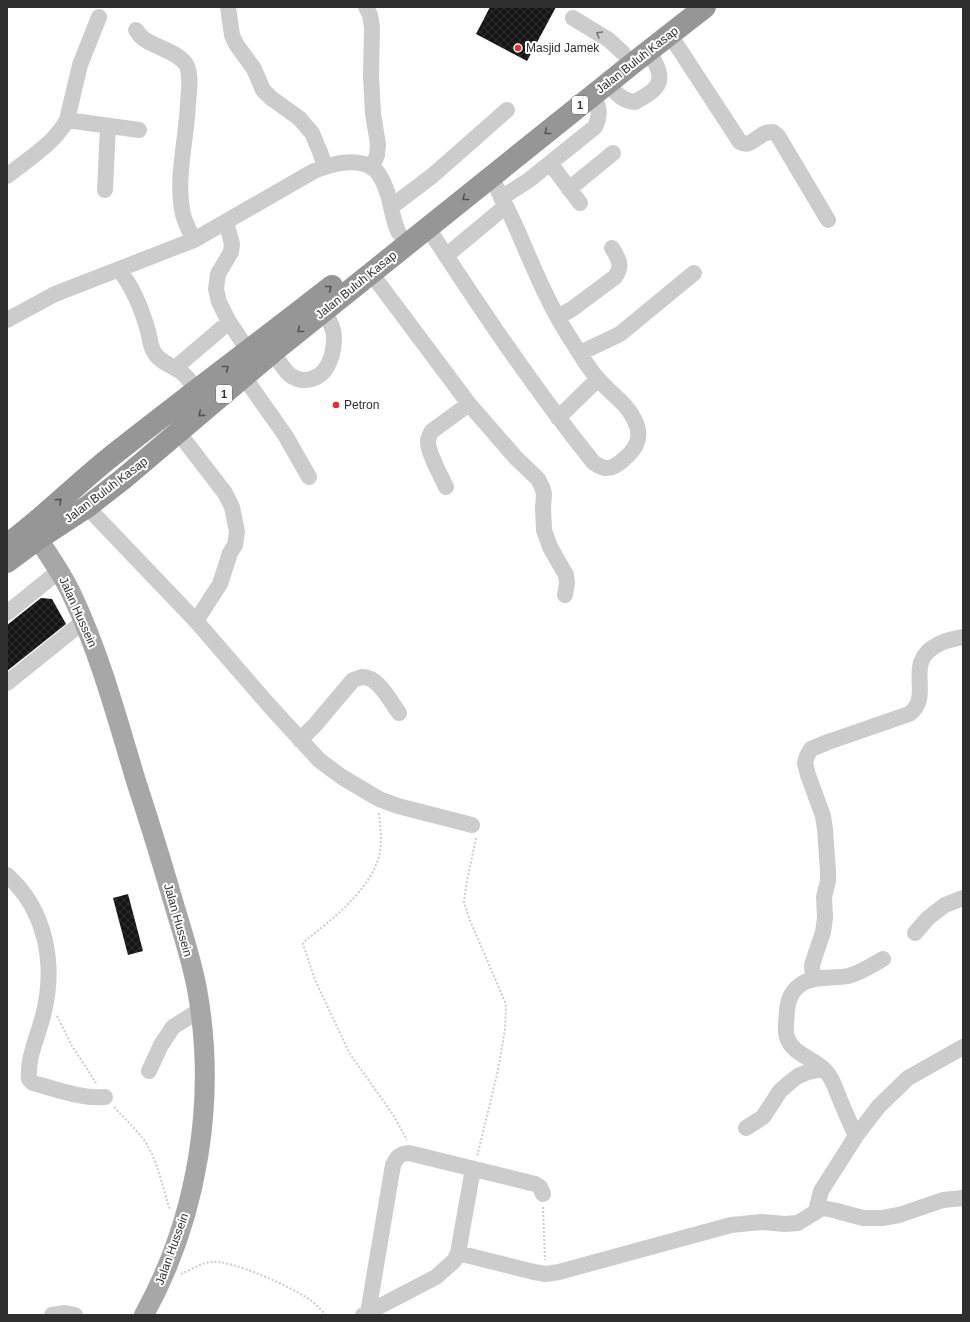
<svg xmlns="http://www.w3.org/2000/svg" width="970" height="1322" viewBox="0 0 970 1322" font-family="Helvetica,sans-serif">
<style>
.building{fill:url(#building-cross-hatch)}
.lines{fill:none;stroke-linecap:round;stroke-linejoin:round}
.path{stroke:#ccc;stroke-width:2;stroke-dasharray:2 2;stroke-linecap:butt}
.minor{stroke:#ccc;stroke-width:16}
.major{stroke:#a7a7a7;stroke-width:20}
.highway{stroke:#969696;stroke-width:22}
.oneway{stroke:#767676}
.oneway2{stroke:#535353}
.poi-dot{fill:#ea2c31;stroke:#fff;stroke-width:1.5}
.labels{text-anchor:middle;dominant-baseline:central;stroke-width:4;stroke-linejoin:round;paint-order:stroke}
.shield{fill:#fff;stroke:#6d6d6d;stroke-width:1}
.shield-label{font-size:11px;font-weight:bold;fill:#2f2f2f}
.poi-label{font-size:12px;fill:#2f2f2f;stroke:#fff;text-anchor:start}
.street-label{font-size:12px;fill:#2f2f2f;stroke:#fff}
</style>
<defs>
<pattern id="building-cross-hatch" width="8" height="8" patternUnits="userSpaceOnUse"><rect width="8" height="8" fill="#161616"/><path d="M0 0l8 8M0 8l8-8" fill="none" stroke="#303030"/></pattern>
</defs>
<rect width="100%" height="100%" fill="#fff"/>
<path class="building" d="M490,7h66l-29,54 -51,-27z
M41,598l11,1 14,25 -59,47v-46z
M128,894l15,57 -15,4 -15,-57z"/>
<g class="lines">
<path class="path" d="M379,813c1,13 3,25 1,38 -6,37 -48,68 -76,91l-1,2 12,36 35,74 44,62 13,24
M476,838l-10,48 -2,16 5,16 36,84 1,5 -1,22 -7,41 -21,87
M57,1016l15,30 24,37
M114,1107c10,11 21,21 30,33 14,20 18,47 26,70
M543,1207l2,53
M181,1274c9,-4 19,-10 29,-12 19,-4 84,26 100,38 6,4 11,10 16,15"/>
<path class="minor" d="M228,7l4,28 4,9 18,25 9,21 8,8 28,20 13,15 8,19 5,14
M366,7l4,8 2,12 -1,49 2,38 5,30 -1,11 -5,13
M573,18l36,22 14,13
M136,30c2,3 4,6 8,9 11,8 37,14 43,27 4,10 2,26 1,37 -1,32 -12,74 -6,106 1,11 7,21 12,31
M670,35l70,107c11,6 16,-6 26,-9 2,-1 5,-1 7,-1l5,4 50,84
M607,83c9,10 15,18 28,19 7,-4 17,-9 21,-15 9,-11 -2,-27 -8,-36
M67,120l72,10
M550,163l30,40
M7,176c21,-17 47,-32 60,-56l13,-55 19,-48
M569,189l44,-36
M105,190l3,-64
M501,198l28,-18 66,-53c6,-12 4,-21 -2,-32
M391,207l41,-31 75,-66
M226,222l6,22 -1,8 -13,22 -2,15 3,13 10,20 19,28
M428,228c52,80 105,159 165,234 4,3 8,6 14,6 7,0 11,-4 16,-8 13,-11 20,-22 12,-39 -8,-18 -24,-27 -36,-41 -12,-13 -21,-30 -31,-45 -20,-32 -34,-66 -49,-101 -8,-19 -18,-38 -28,-57
M446,256l60,-50
M119,270c15,18 23,40 29,61 2,7 2,15 6,21 6,11 18,13 27,20 7,5 11,12 16,19
M371,273l98,131 47,54 22,21 4,8 2,7 -1,14 1,22 6,17 16,28 1,8 -2,12
M558,317l14,-8 43,-32c8,-11 4,-18 -3,-29
M7,320l48,-26 139,-54 120,-69c16,-7 42,-14 59,-3 8,6 13,20 16,30 3,12 4,24 10,35
M273,352c5,8 10,17 17,23 4,3 10,5 14,5 23,0 30,-24 30,-43 0,-10 -6,-18 -10,-26
M580,353l40,-19 74,-61
M175,368l54,-46
M244,377l41,58 24,42
M558,418l40,-39
M178,432l47,61 7,14 5,25 -2,13 -5,8 -10,31 -24,37
M446,487c-5,-11 -18,-34 -18,-45 0,-4 2,-8 4,-11l37,-27
M87,507l109,114 71,82 52,57 23,17 37,22 19,7 74,19
M7,613l52,-42
M7,683l77,-62
M300,740l15,-15 38,-45c3,-1 6,-2 9,-3 16,-1 28,24 37,36
M7,875c40,36 49,91 36,141 -5,20 -16,42 -14,63l4,4c23,6 48,16 72,14
M915,933l13,-15 17,-13 18,-7
M813,979l-1,-14 11,-33 2,-14 -1,-21 4,-16v-10l-3,-42 -2,-13 -15,-41 -3,-12 2,-7 4,-7 17,-7 81,-28c26,-18 -8,-52 30,-70 7,-4 16,-5 24,-7
M149,1071l12,-26 12,-18 27,-17
M746,1128l17,-11 17,-26 9,-8 9,-7 10,-4 16,-3
M856,1136c-6,-13 -12,-26 -17,-39 -3,-7 -5,-14 -9,-20 -9,-17 -39,-22 -43,-40 -3,-8 0,-18 0,-27 1,-12 6,-21 16,-27 13,-8 31,-4 45,-7 13,-3 24,-11 35,-17
M816,1211l5,-20 35,-55 23,-30 29,-28 55,-31
M458,1253l76,19 12,2 13,-2 172,-47 30,-3 24,2 13,-1 24,-15 11,2 30,8h19l17,-3 44,-15 20,-2
M368,1313l25,-148c4,-8 6,-11 16,-12l126,31 5,3 3,7
M52,1315l13,-2 10,2
M363,1315l73,-38 18,-16 4,-8 15,-84"/>
<path class="major" d="M38,539c12,18 25,36 34,56 28,59 45,123 64,186 12,37 24,75 35,113 9,31 20,63 26,95 20,110 1,228 -53,326"/>
<path class="highway" d="M13,540c33,-25 63,-55 95,-81 74,-59 150,-115 224,-173
M7,562l31,-23 49,-32 36,-28 150,-127 359,-288 73,-57"/>
</g>
<defs><path id="oneway-chevron" d="M-2-3.5L2.5 0L-2 3.5" fill="none" stroke-width="1.6" stroke-linecap="round" stroke-linejoin="round"/></defs>
<use class="oneway" href="#oneway-chevron" transform="translate(599 34) rotate(-149)"/>
<g class="oneway2">
<use href="#oneway-chevron" transform="translate(547 132) rotate(141)"/>
<use href="#oneway-chevron" transform="translate(465 198) rotate(141)"/>
<use href="#oneway-chevron" transform="translate(329 288) rotate(-38)"/>
<use href="#oneway-chevron" transform="translate(300 330) rotate(141)"/>
<use href="#oneway-chevron" transform="translate(226 368) rotate(-39)"/>
<use href="#oneway-chevron" transform="translate(201 414) rotate(140)"/>
<use href="#oneway-chevron" transform="translate(59 501) rotate(-42)"/>
</g>
<g class="poi-dot">
<circle cx="518" cy="48" r="4"/>
<circle cx="336" cy="405" r="4"/>
</g>
<g class="labels">
<g class="shield">
<rect x="572" y="96" width="16" height="18" rx="3"/>
<rect x="216" y="385" width="16" height="18" rx="3"/>
</g>
<g class="shield-label">
<text x="580" y="105">1</text>
<text x="224" y="394">1</text>
</g>
<g class="poi-label">
<text x="526" y="48">Masjid Jamek</text>
<text x="344" y="405">Petron</text>
</g>
<g class="street-label">
<text transform="translate(637 60) rotate(-38)">Jalan Buluh Kasap</text>
<text transform="translate(356 285) rotate(-39)">Jalan Buluh Kasap</text>
<text transform="translate(106 490) rotate(-37)">Jalan Buluh Kasap</text>
<text transform="translate(78 612) rotate(66)">Jalan Hussein</text>
<text transform="translate(178 920) rotate(74)">Jalan Hussein</text>
<text transform="translate(172 1249) rotate(-70)">Jalan Hussein</text>
</g>
</g>
<rect width="970" height="1322" fill="none" stroke="#2f2f2f" stroke-width="16"/>
</svg>
